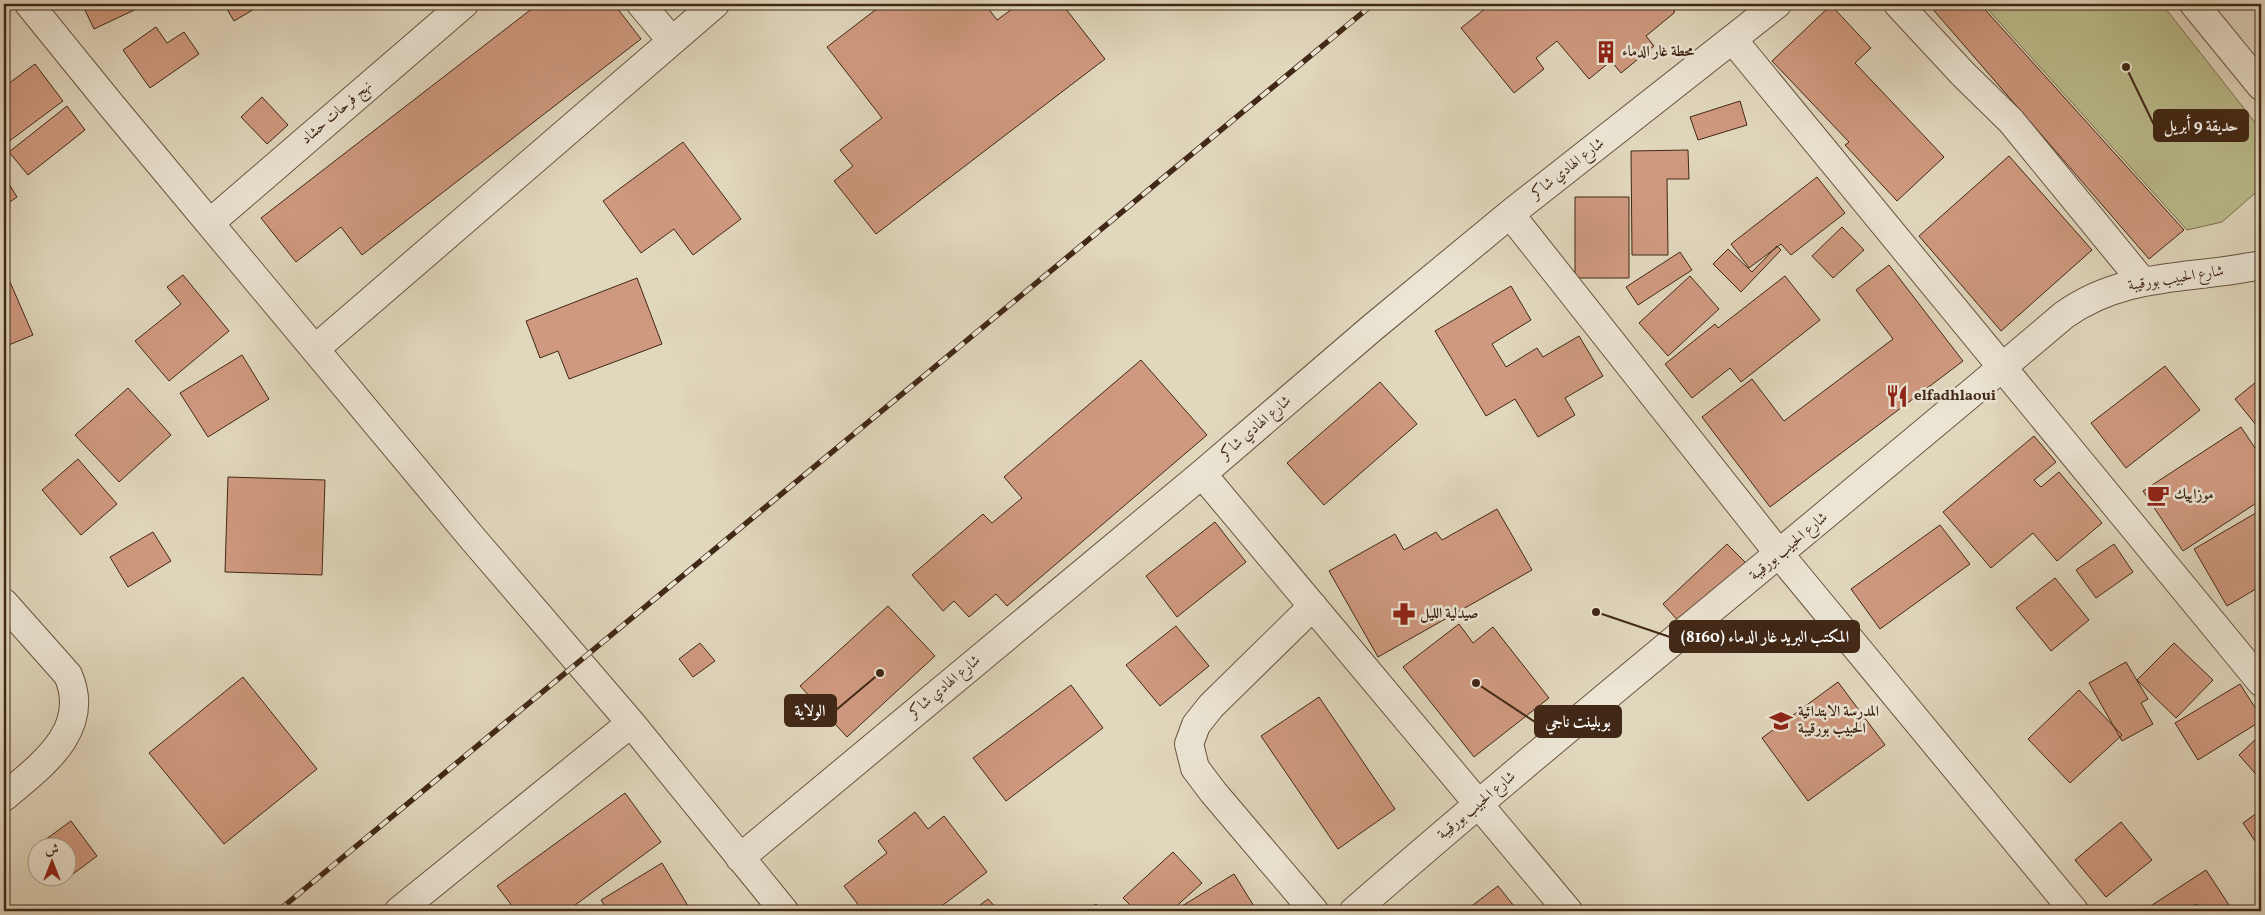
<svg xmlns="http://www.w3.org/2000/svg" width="2265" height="915" viewBox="0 0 2265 915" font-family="Vollkorn,Amiri,serif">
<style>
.green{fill:#bbbc8c;stroke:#7e7251}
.building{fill:#cf997f;stroke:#412816}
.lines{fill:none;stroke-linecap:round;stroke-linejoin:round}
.minor-casing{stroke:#695440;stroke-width:30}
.minor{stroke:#ece5d4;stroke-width:28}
.rail-casing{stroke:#412816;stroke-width:5.5}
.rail{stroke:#ece5d4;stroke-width:4;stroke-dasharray:11;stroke-linecap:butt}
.labels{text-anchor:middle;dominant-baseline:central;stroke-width:5;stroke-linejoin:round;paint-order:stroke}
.poi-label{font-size:15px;font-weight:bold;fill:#412816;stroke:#ece5d4;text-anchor:start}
.street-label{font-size:15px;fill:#412816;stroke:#ece5d4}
.leader{fill:none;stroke:#412816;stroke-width:2}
.callout-dot{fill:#412816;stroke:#ece5d4;stroke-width:2}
.callout{fill:#412816;stroke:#412816;stroke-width:2}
.callout-label{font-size:16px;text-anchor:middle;font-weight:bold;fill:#fff}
</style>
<rect width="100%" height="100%" fill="#e1d7bd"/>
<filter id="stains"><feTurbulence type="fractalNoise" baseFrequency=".004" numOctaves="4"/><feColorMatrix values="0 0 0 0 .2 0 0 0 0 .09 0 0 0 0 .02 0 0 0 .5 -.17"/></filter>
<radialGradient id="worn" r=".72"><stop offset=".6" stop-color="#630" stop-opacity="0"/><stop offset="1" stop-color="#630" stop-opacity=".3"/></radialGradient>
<path class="green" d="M1983,4h179l99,126v58l-39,34 -35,8z"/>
<path class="building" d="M82,4h65l-53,25z
M224,4h30l2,4 -22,13z
M538,4h76l27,35 -279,216 -21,-28 -45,35 -35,-44z
M883,4h102l12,16 22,-16h43l43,55 -229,175 -42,-53 19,-15 -13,-16 42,-32 -55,-71z
M1491,4h184l-1,9 -28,23 8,10 -33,27 -10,-12 -22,18 -32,-38 -21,17 8,11 -30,24 -53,-65z
M1932,4h48l204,226 -35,29 -219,-253z
M1831,5l40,43 -16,15 89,94 -47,44 -52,-56 4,-3 -77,-81z
M156,27l11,16 17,-11 15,22 -49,34 -27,-38z
M35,64l28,37 -59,44v-58z
M262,97l26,28 -21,19 -26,-27z
M1740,101l7,24 -49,15 -8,-23z
M67,106l18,24 -57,45 -19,-23z
M683,142l58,77 -48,36 -19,-26 -33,24 -38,-52z
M1688,150l1,29h-22l1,76h-36l-1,-104z
M2009,156l83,94 -91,81 -82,-95z
M4,176l13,21 -13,9z
M1817,177l28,36 -54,42 -10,-11 -32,24 -18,-24z
M1575,197h54v81h-54z
M1842,227l22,23 -31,28 -21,-22z
M1777,246l4,4 -40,42 -28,-28 15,-15 24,23z
M1680,252l12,18 -54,35 -12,-18z
M1889,265l74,96 -193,146 -68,-90 50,-38 32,42 109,-82 -37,-49z
M183,275l46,56 -60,50 -34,-40 46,-37 -14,-17z
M1690,276l29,33 -51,47 -29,-33z
M1785,276l35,44 -79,62 -11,-14 -38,30 -27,-34 50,-40 3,4z
M637,278l25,66 -93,35 -11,-28 -18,7 -14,-37z
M10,282l23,53 -29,12v-62z
M1511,286l20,34 -39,24 14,23 31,-19 6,9 36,-21 24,40 -38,22 10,17 -37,22 -23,-38 -29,17 -51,-85z
M242,355l27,44 -61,38 -28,-44z
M1141,360l66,75 -200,171 -11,-12 -27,23 -15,-16 -11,10 -31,-36 71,-61 9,9 30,-25 -18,-21z
M2165,366l35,44 -74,58 -35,-45z
M2261,378v53l-26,-32z
M1380,382l37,42 -93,81 -37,-42z
M128,388l43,47 -52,47 -44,-47z
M2241,427l20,30v43l-78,51 -40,-60z
M2034,436l22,26 -22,18 7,7 18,-15 43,51 -45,38 -24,-28 -42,35 -48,-56z
M78,459l39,45 -36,31 -39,-45z
M228,477l97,3 -3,95 -97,-3z
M1497,509l35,61 -154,87 -49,-86 66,-37 9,16 32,-18 6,8z
M2261,510v76l-34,20 -33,-57z
M1215,522l31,40 -69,55 -31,-41z
M1940,525l30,39 -90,65 -29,-40z
M153,532l18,29 -43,26 -18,-30z
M1727,544l20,20 -65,61 -19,-21z
M2114,544l19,28 -37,26 -20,-28z
M2055,578l34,42 -38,31 -35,-43z
M888,606l47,50 -88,81 -47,-51z
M1459,624l14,19 20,-16 56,71 -75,59 -71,-90z
M1176,626l33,40 -49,40 -34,-41z
M700,643l15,18 -22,16 -14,-18z
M2174,643l39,37 -37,38 -39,-38z
M2126,662l22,37 -7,4 12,21 -31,17 -33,-58z
M243,677l74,92 -93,75 -75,-91z
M1838,682l47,63 -77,56 -46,-63z
M2240,684l21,33v4l-63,39 -23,-37z
M1071,685l32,43 -97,73 -33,-43z
M2079,690l43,45 -52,48 -42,-44z
M1319,697l76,112 -57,40 -77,-113z
M2261,734v46l-22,-25z
M625,793l36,49 -94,69h-51l-19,-25z
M2261,810v40l-18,-27z
M915,812l13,17 16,-13 43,56 -48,36 2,2 -2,1h-76l-19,-25 43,-33 -9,-12z
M71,821l26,35 -28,21 -1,-29h-22l-4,-6z
M2121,822l31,38 -46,37 -31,-37z
M1173,852l29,31 -31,28h-35l-13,-13z
M662,863l29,48h-83l-7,-11z
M2206,870l27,41h-31l-5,-7 -11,7h-43z
M1234,874l23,37h-83z
M1498,886l20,25h-53z
M988,899l11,12h-27z
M1096,904l5,7h-15z
M949,906l4,5h-10z"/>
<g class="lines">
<defs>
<path id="minor" d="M29,4l82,101 362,434 158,184 153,188
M641,4l30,36
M1898,4l65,70 48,47 131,160
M2194,4l67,82
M1733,40l528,642
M1510,214l270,341 294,356
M211,222l253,-218
M315,349l400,-345
M1202,474l366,437
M4,603l64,72c24,55 -27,91 -64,122
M1313,606l-102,100 -15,19 -7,19 6,24 18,24 101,119
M740,858l462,-384 170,-146 138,-114 267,-210
M399,911l232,-188
M1354,911c233,-203 475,-396 710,-596 62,-44 127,-35 197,-50"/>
</defs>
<use href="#minor" class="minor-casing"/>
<use href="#minor" class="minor"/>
<defs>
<path id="rail" d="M278,911l1095,-907"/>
</defs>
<use href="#rail" class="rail-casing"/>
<use href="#rail" class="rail"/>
</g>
<defs>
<symbol id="building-bare" viewBox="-9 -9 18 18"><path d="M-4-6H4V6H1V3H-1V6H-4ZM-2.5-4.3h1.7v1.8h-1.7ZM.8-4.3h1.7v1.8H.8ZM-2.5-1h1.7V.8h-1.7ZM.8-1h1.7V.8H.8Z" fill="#8f2418" stroke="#ece5d4" stroke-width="2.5" paint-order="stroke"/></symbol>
<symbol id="restaurant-bare" viewBox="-9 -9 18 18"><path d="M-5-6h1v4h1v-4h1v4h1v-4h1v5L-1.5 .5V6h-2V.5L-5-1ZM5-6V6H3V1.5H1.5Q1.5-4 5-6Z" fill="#8f2418" stroke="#ece5d4" stroke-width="2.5" paint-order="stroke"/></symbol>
<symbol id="cafe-bare" viewBox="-9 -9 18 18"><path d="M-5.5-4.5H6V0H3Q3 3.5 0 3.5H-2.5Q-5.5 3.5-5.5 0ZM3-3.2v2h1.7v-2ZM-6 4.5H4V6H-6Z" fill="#8f2418" stroke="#ece5d4" stroke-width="2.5" paint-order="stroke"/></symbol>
<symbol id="pharmacy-bare" viewBox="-9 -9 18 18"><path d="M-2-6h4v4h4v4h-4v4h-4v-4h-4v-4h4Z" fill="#8f2418" stroke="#ece5d4" stroke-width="2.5" paint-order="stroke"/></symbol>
<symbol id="school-bare" viewBox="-9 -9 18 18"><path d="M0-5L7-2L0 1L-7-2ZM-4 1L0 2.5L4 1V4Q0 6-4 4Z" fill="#8f2418" stroke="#ece5d4" stroke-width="2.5" paint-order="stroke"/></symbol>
</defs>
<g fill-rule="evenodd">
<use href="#building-bare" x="1590" y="36" width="32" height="32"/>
<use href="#restaurant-bare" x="1881" y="380" width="32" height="32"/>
<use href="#cafe-bare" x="2142" y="479" width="32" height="32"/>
<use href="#pharmacy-bare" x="1388" y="598" width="32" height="32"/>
<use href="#school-bare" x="1765" y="705" width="32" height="32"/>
</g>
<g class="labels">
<g class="poi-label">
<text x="1622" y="52">محطة غار الدماء</text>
<text x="1914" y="396">elfadhlaoui</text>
<text x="2174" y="495">موزاييك</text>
<text x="1420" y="614">صيدلية الليل</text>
<text x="1798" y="712">المدرسة الابتدائية<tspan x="1798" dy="17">الحبيب بورقيبة</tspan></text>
</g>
<g class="street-label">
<text transform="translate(337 113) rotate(-41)">نهج فرحات حشاد</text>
<text transform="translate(1568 169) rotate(-38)">شارع الهادي شاكر</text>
<text transform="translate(2176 279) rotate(-9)">شارع الحبيب بورقيبة</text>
<text transform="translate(1256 428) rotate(-41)">شارع الهادي شاكر</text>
<text transform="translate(1789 547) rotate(-40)">شارع الحبيب بورقيبة</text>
<text transform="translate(945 687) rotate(-40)">شارع الهادي شاكر</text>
<text transform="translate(1477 806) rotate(-40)">شارع الحبيب بورقيبة</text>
</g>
</g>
<path class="leader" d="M2126 67L2154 125M1596 612L1670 637M880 673L836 710M1476 683L1535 722"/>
<g class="callout-dot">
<circle cx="2126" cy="67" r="5"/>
<circle cx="1596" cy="612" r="5"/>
<circle cx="880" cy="673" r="5"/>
<circle cx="1476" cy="683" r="5"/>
</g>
<g class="callout">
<rect x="2154" y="110" width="94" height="31" rx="5"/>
<rect x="1670" y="621" width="189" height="31" rx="5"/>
<rect x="785" y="695" width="51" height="31" rx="5"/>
<rect x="1535" y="706" width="86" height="31" rx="5"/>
</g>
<g class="callout-label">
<text x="2201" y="131">حديقة 9 أبريل</text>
<text x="1765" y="642">المكتب البريد غار الدماء (8160)</text>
<text x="810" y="716">الولاية</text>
<text x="1578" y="727">بوبلينت ناجي</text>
</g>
<rect width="2265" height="915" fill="none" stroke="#e1d7bd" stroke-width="20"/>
<rect x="5" y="5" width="2255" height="905" fill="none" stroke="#412816" stroke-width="2.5"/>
<rect x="10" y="10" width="2245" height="895" fill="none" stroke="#412816"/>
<g transform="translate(52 862)"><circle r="24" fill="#ece5d4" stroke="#a89988"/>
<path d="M0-4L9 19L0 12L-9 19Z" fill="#8f2418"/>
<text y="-8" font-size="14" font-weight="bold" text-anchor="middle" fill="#412816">ش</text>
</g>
<rect width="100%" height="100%" filter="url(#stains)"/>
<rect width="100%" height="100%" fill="url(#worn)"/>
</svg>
